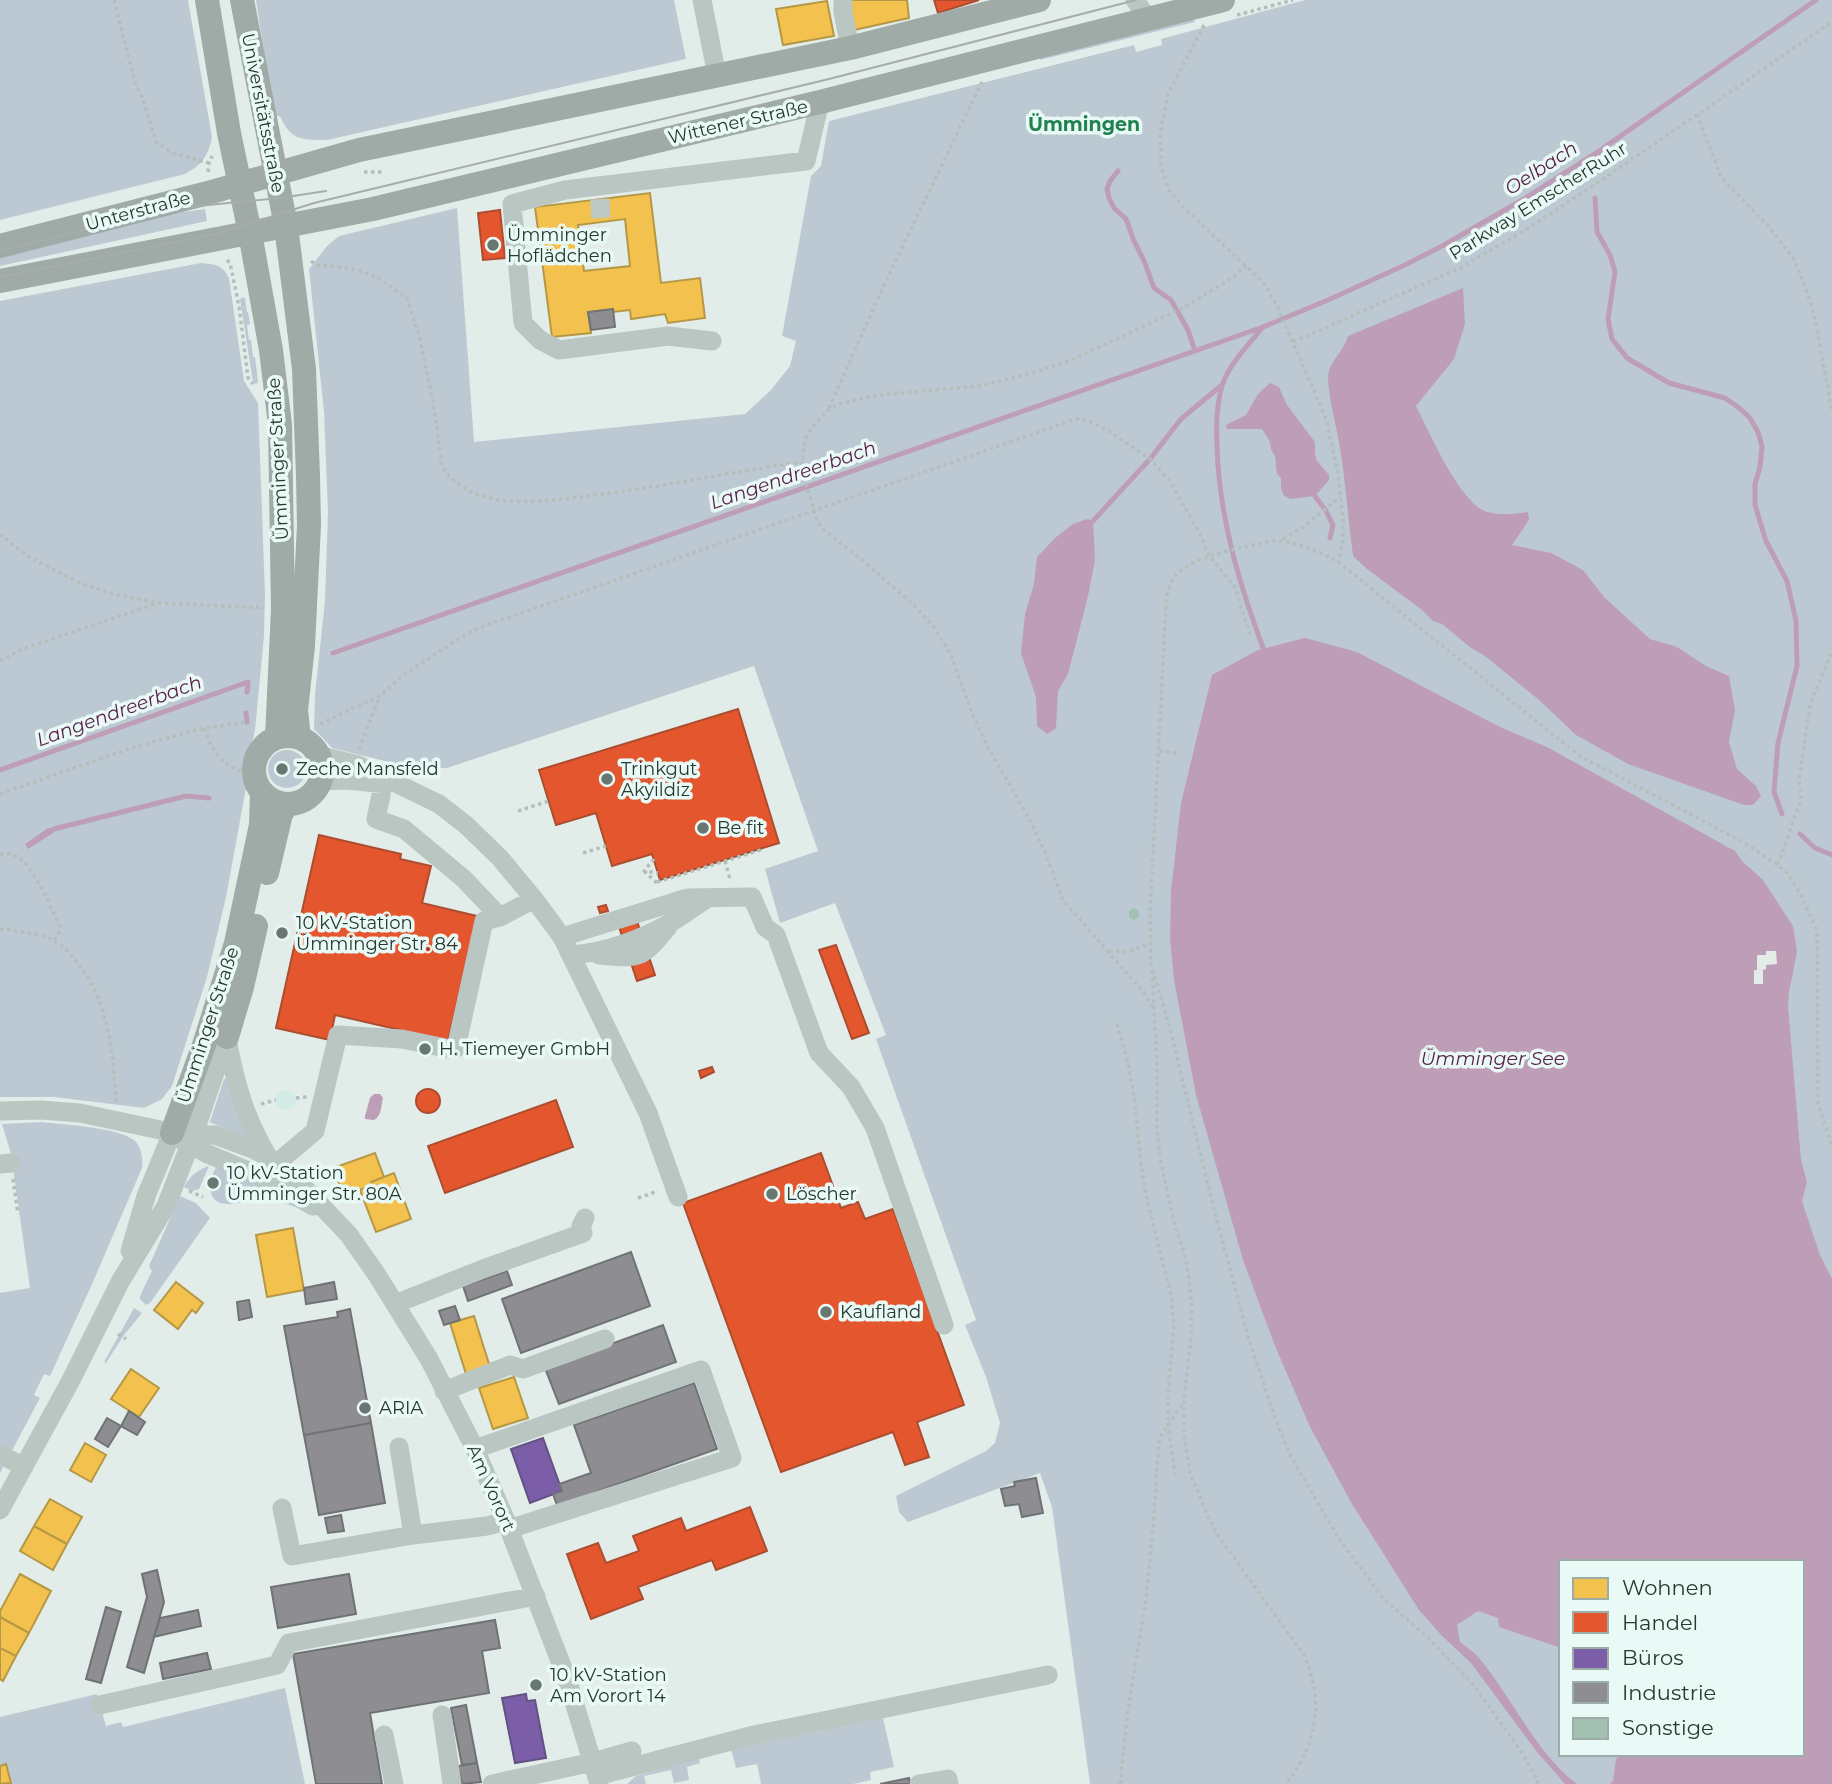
<svg xmlns="http://www.w3.org/2000/svg" width="1832" height="1784" viewBox="0 0 1832 1784" font-family="Montserrat,sans-serif">
<style>
.green{fill:#bcc9d3;fill-rule:evenodd}
.plaza{fill:#d2ebe6}
.water{fill:#be9eb7}
.pier{fill:#e2edea}
.homes{fill:#f2c14e;stroke:#b59845;stroke-width:2;fill-rule:evenodd}
.shops{fill:#e4572e;stroke:#ac4d2f;stroke-width:2}
.offices{fill:#7b5ea7;stroke:#625284;stroke-width:2}
.industry{fill:#8d8d92;stroke:#6f7375;stroke-width:2}
.lines{fill:none;stroke-linecap:round;stroke-linejoin:round}
.stream{stroke:#be9eb7;stroke-width:5}
.building{fill:#a3c1b3}
.minor-tunnel{stroke:#bdc9c5;stroke-width:19;stroke-dasharray:19 10;stroke-linecap:butt}
.path{stroke:#b3bfbb;stroke-width:3.5;stroke-dasharray:3.5 3.5;stroke-linecap:butt}
.minor{stroke:#bac6c2;stroke-width:19}
.major{stroke:#a0aba7;stroke-width:24}
.tram{stroke:#a4aeab;stroke-width:2}
.poi-dot{fill:#697772;stroke:#e9faf6;stroke-width:2.5}
.labels{text-anchor:middle;dominant-baseline:central;stroke-width:7;stroke-linejoin:round;paint-order:stroke}
.street-label{font-size:18px;fill:#283731;stroke:#e9faf6}
.poi-label{font-size:18px;fill:#283731;stroke:#e9faf6;text-anchor:start}
.neighbourhood-label{font-size:19px;font-weight:bold;fill:#21804f;stroke:#e9faf6}
.water-label{font-size:19px;font-style:italic;fill:#591e47;stroke:#e9faf6}
</style>
<rect width="100%" height="100%" fill="#e2edea"/>
<path class="green" d="M0,0h188l24,137c-3,18 -11,29 -27,37l-185,46z
M256,0h418l12,59 -359,81c-25,0 -36,1 -47,-24l-6,1z
M1305,0h527v1784h-742l-38,-277 -12,-34 -132,49 -9,-10 -3,-16 90,-45 9,-8 5,-20 -14,-46 -21,-52 11,-5 -100,-281 10,-4 -51,-132 -55,20 -15,-54 53,-18 -64,-185 -307,102h-34l-81,-20 -18,-19 1,-35 10,-93 3,-89 -4,-100 -15,-143 18,-23 12,-10 118,-28 17,234 271,-28 26,-24 19,-24 6,-25 -14,-5 29,-160 10,-10 8,-45 305,-76 2,7 26,-7 -1,-6zM1561,1562h241v192h-241z
M1193,18l2,4 -155,38v-2z
M205,209l2,12 -207,45v-10l176,-43z
M201,263c13,1 22,2 28,15l15,103 14,22 7,191 -1,42 -9,94 -2,9 -7,13 -3,11 -1,10 4,15 -20,109 -19,80 -35,109 -10,13 -18,9 -90,-11h-54v-796z
M243,297l2,1 2,14h1l2,12 -3,1 2,15h2l2,17h2l3,25 -2,2 -3,-2 -13,-83z
M268 769a19 19 0 1 1 38 0a19 19 0 1 1-38 0Z
M224,1079h3l20,57 -2,2 -35,-16z
M41,1122c19,2 84,6 95,20 6,8 7,17 6,26l-49,114 -43,94 -6,-2 -10,21 6,3 -40,75v-180l30,-5 -19,-134 -9,-30z
M209,1166l-10,23 -7,2 -8,-4c6,-11 13,-17 25,-21z
M216,1167l33,11 49,30c-12,-5 -25,-7 -38,-8 -18,0 -48,15 -50,-13l4,1 2,-9 -5,-1z
M180,1196l16,7 14,15 -60,85 -4,2 -6,-6v-3l12,-25 -3,-5z
M134,1308l8,5 -18,22 -18,28 -2,-1z
M285,1688l20,96h-305v-67l97,-23 9,32 15,-4 2,5z
M883,1718l11,49 -24,5 1,8 -18,4h-92l-4,-20 -21,4 -5,-19z
M699,1758l1,5 -13,4 2,13 -15,3 -3,-13 -27,6 2,8h-19l9,-8z"/>
<path class="plaza" d="M276 1100a10 10 0 1 1 20 0a10 10 0 1 1-20 0Z"/>
<path class="water" d="M1463,288l2,36 -11,35 -38,47c15,29 37,82 63,102 13,9 35,6 49,4l1,8 -17,25 39,8 32,17 21,27 46,42 27,8 29,19 23,10 6,34 -6,32 8,27 19,17 5,10 -8,9h-9l-116,-41 -52,-29 -37,-35 -54,-44 -14,-8 -29,-24 -9,-3 -11,-11 -55,-41 -14,-13c-5,-36 -7,-72 -13,-108 -3,-21 -11,-47 -12,-69 0,-18 16,-27 20,-43z
M1270,383l9,4 8,18 28,37v12l2,7 12,14v5l-14,16 -24,3 -7,-3 -3,-8v-10l-4,-4 -2,-18 -4,-7 -1,-7 -8,-13h-35l-1,-4 20,-10 12,-21z
M1087,519l6,2 2,39 -7,36 -20,78 -10,17 -2,37 -9,6 -10,-8 -1,-29 -15,-44 4,-39 9,-30 3,-27 18,-19 18,-14z
M1305,638l52,14 143,75 47,20 188,104 7,10 21,19 30,46 4,26 -8,40 -1,14 13,154 6,22 -5,19 18,54 12,24v505h-222l3,-3 3,-22 5,-5h181v-192h-241v86l-62,-21 -1,-9 -20,-7 -21,14 3,17c7,5 15,11 20,17 32,39 57,95 97,125h-12l-28,-32 -66,-89 -30,-28 -22,-25 -67,-106 -42,-77 -35,-81 -32,-86 -47,-165 -22,-115 -4,-41 1,-48 10,-88 31,-128 46,-25z
M48,828l6,1 -4,6 -22,14 -3,-5z
M374,1094h6l3,4c-2,7 -1,18 -9,22l-9,-1v-3l5,-18z"/>
<path class="pier" d="M1766,951h10l1,13 -11,1v4l-3,1v14h-9v-14h3v-15h9z"/>
<path class="homes" d="M849,0h58l2,18 -55,12z
M827,1l7,35 -51,9 -7,-36z
M650,193l11,90 39,-5 5,40 -37,5 -3,-9 -34,5 -1,-9 -17,2v-3l-25,3 3,21 -39,4 -17,-130zM625,219l5,47 -46,5 -6,-46z
M375,1153l9,24 -13,5 2,3 -29,11 -11,-28z
M394,1173l17,46 -35,13 -16,-42 13,-5 -2,-3z
M293,1228l11,62 -37,7 -11,-62z
M176,1282l27,21 -7,10 -4,-3 -14,19 -24,-19z
M474,1316l16,51 -24,7 -16,-51z
M131,1369l28,19 -20,29 -28,-18z
M514,1377l14,41 -35,11 -14,-41z
M85,1443l21,12 -15,27 -21,-12z
M50,1499l32,18 -15,27 -33,-18z
M34,1526l33,18 -14,26 -33,-19z
M20,1574l31,17 -22,42 -29,-16v-6z
M0,1617l29,16 -13,23 -16,-8z
M0,1648l16,8 -13,25 -3,-2z
M6,1764l5,19 -11,1v-18z"/>
<path class="shops" d="M934,0h45l-41,13z
M500,210l5,48 -22,2 -5,-47z
M738,709l41,134 -119,37 -8,-26 -40,12 -16,-53 -40,12 -17,-55z
M319,835l82,19 -1,5 31,7 -9,37 55,13 -29,125 -113,-26 -5,25 -54,-12z
M606,905l2,6 -8,2 -2,-6z
M637,921l18,54 -18,6 -18,-54z
M836,945l33,88 -17,6 -33,-89z
M712,1067l2,5 -13,6 -2,-7z
M416 1101a12 12 0 1 1 24 0a12 12 0 1 1-24 0Z
M556,1100l17,47 -128,46 -17,-47z
M821,1153l20,55 17,-6 7,17 28,-10 71,196 -47,17 12,35 -24,8 -12,-33 -112,40 -98,-269z
M750,1507l17,44 -51,19 -4,-10 -74,27 5,12 -52,20 -24,-65 31,-11 8,20 33,-12 -6,-15 48,-18 5,13z"/>
<path class="offices" d="M543,1438l19,53 -32,12 -19,-54z
M526,1694l1,7 8,-1 11,58 -31,5 -13,-65z"/>
<path class="industry" d="M613,309l2,18 -24,3 -3,-18z
M631,1252l19,54 -129,47 -19,-54z
M507,1271l5,14 -44,16 -5,-15z
M334,1282l3,17 -31,5 -2,-16z
M249,1300l3,17 -13,3 -2,-18z
M455,1306l5,14 -16,5 -5,-14z
M350,1309l21,114 -67,12 -20,-109 54,-9 -1,-5z
M663,1325l13,37 -117,42 -14,-36z
M694,1383l23,66 -119,42 -40,17 -5,-14 9,-3 -3,-7 32,-11 -17,-48z
M129,1411l16,11 -8,13 -16,-9z
M107,1418l14,8 -13,21 -13,-8z
M371,1423l14,80 -66,12 -15,-80z
M1036,1478l7,35 -21,4 -3,-13 -14,2 -4,-17 14,-3 -1,-4z
M341,1515l3,16 -16,2 -3,-15z
M157,1570l7,32 -20,71 -17,-6 20,-70 -5,-23z
M349,1574l7,40 -78,14 -7,-41z
M106,1607l15,5 -20,71 -15,-4z
M198,1610l3,16 -47,11 6,-19z
M495,1620l5,28 -18,3 7,42 -119,20 12,71h-66l-23,-130z
M207,1653l4,16 -48,10 -3,-16z
M540,1681l2,7 -11,2 -1,-7z
M466,1705l11,58 -15,2 -11,-57z
M477,1763l4,19 -19,2 -4,-18z
M909,1778l1,6h-30z"/>
<g class="lines">
<path class="stream" d="M1598,167l1,-16
M1118,171l-8,10 -3,8 2,9 5,10 12,11 8,22 10,20 10,27 17,12 4,7 13,23 7,21
M1595,198l2,34 13,23 5,17 -7,47 4,20 15,19 42,25 56,15 13,9 12,11 8,14 4,15 -2,20 -5,17v21l11,36 21,40 9,40 1,45 -19,77 -4,49 8,22
M1263,327c-14,17 -32,35 -40,56 -7,20 -7,43 -6,63 2,72 23,141 48,207
M1315,496l11,15 7,14 -3,13
M1093,521l57,-62 31,-40 41,-34
M333,653l930,-326 65,-27 77,-35 39,-20 80,-46 75,-48 217,-151
M246,713l1,9
M0,770l248,-88 -1,10
M50,832l4,-3 132,-33 23,2
M1800,834l15,14 17,7"/>
</g>
<path class="building" d="M1134,908l5,3v6l-5,3 -5,-3v-6z"/>
<g class="lines">
<path class="minor-tunnel" d="M600,199l1,23"/>
<path class="path" d="M114,0l21,82 8,17 13,43 17,11 36,10
M1237,15l56,-15
M1204,25l-36,69 -8,39 1,32 8,25 15,18 79,74 15,26 48,111 12,54 5,48v20l-5,21
M1697,114l24,63 47,49 26,33 14,35 9,34 15,84
M208,172l1,-9 3,-7
M364,172h18
M227,260l3,3 9,43 9,72 5,6
M311,261l5,4 34,3 27,9 30,21 12,37 14,66 9,65c13,23 43,34 68,35 31,2 61,-3 91,-7 67,-8 134,-23 201,-32
M1293,342l167,-74 72,-42 83,-55 217,-149
M829,408l56,-125 97,-201
M0,534l27,22 55,28 35,11 43,8 104,5
M1283,539l23,-14 34,-28
M0,661l20,-11 138,-47
M320,724l60,-28 22,-20 64,-42 18,-8 592,-207 11,1 23,12 40,27 19,21 32,56 8,20 26,31 16,51
M204,728c9,26 20,40 48,46
M359,749l21,-53
M1159,751l20,2
M0,794l131,-46 73,-20 43,-6
M518,811l31,-10
M583,853l23,-7
M0,854c8,-1 14,0 21,5 13,10 32,52 39,68l-1,6 -5,7
M654,859l-10,12 14,2
M725,861l5,18
M1778,865l23,-66 -2,-19 11,-76 22,-53
M644,871l13,12
M657,882l107,-33
M0,929c7,0 14,2 22,3 10,2 22,3 31,8 10,5 18,14 24,22 32,39 36,92 39,140
M1109,951l19,1 22,-9
M1152,971l5,93v68l4,31 14,63 9,26 5,26 3,31 -1,29 -7,63v35l6,36 19,47 10,18 85,118c4,10 8,21 10,32 6,35 -6,70 -28,97
M1153,1007l-9,-14 -81,-93 -19,-50 -16,-33 -38,-66 -17,-35 -23,-63 -17,-27 -19,-21 -51,-44 -39,-31 -6,-7 -15,-49 -1,-12 2,-15 2,-10 6,-10 16,-17 11,-6 39,-9 101,-9 46,-11 46,-15 112,-52 49,-30 14,-12
M1117,1024l10,35 7,37 7,69 6,34 24,96 3,30 -6,67v33l7,50
M583,1047l11,-3
M296,1098l11,-1
M261,1104l15,-4
M13,1179l5,35
M189,1191l14,6
M638,1198l20,-7
M118,1334l8,5
M1120,1784l8,-75 18,-110 7,-71 5,-75 2,-16 23,-34
M1537,1784l1,-4 -18,-30 -47,-66 -44,-45 -46,-41 -44,-59 -49,-84 -16,-40 -25,-75 -32,-119 -50,-204 -16,-52 -1,-53 16,-306c1,-11 2,-22 10,-31 18,-20 70,-28 95,-34 25,-1 46,10 67,21l242,194 163,86 35,23 10,9 13,21 16,36 1,172 14,44"/>
<path class="minor" d="M702,0l15,76
M843,0v12l7,36
M1135,0l13,19
M712,341l-44,-5 -109,14 -19,-10 -17,-17 -11,-119 53,-14 241,-29 14,-59
M318,755l40,10 81,39 27,21 34,33 34,41 28,38 86,176 30,84
M379,775l2,20 -5,24 28,10 60,50 36,38
M320,781l26,-1 41,4
M562,937l125,-39 65,-1 13,30 11,8 43,118 32,34 24,41 69,197
M572,955c33,-3 67,-15 96,-31 14,-7 26,-17 38,-25
M599,955c42,4 42,4 69,-28
M227,1039c9,47 17,76 41,118
M0,1111l41,-1 39,3 85,18 43,23 59,25 46,27
M172,1133l43,2 38,14 15,8 30,24 51,54 28,40 52,84 46,90 31,72 61,158 32,105
M0,1164l11,-1
M267,1179l10,-16 38,-32 23,-96 64,4 48,10 6,-1 28,-127 16,-4 34,-18
M130,1251l16,-55 26,-63
M395,1304l88,-35 100,-36 -2,-7 4,-8
M444,1391l66,-26 13,4 82,-30
M399,1447l14,88
M475,1449l226,-79 31,88 -223,71
M0,1454l24,13
M282,1508l10,48 121,-21 74,-9 19,-5
M0,1510l70,-128 50,-100 46,-76 28,-72 33,-97
M100,1705l177,-40 12,-22 247,-47
M442,1715l10,69
M384,1735l10,49
M597,1776l157,-41 294,-60
M492,1784l101,-22 39,-11
M919,1784l29,-5 1,5"/>
<path class="major" d="M207,0l22,133 21,100 21,117 9,75 3,184 -6,128
M242,0l44,226 18,143 4,107 1,49 -6,121 -7,64 3,28
M0,246l208,-53 151,-43 491,-102 189,-48
M0,281l373,-72 447,-107 403,-102
M254 770a34 34 0 1 1 68 0a34 34 0 1 1-68 0Z
M267,873l14,-59 6,-10
M227,1037l15,-50 14,-61
M172,1133l33,-91 31,-99 25,-118 1,-33"/>
<path class="tram" d="M0,251l168,-42 112,-11 46,-7
M0,277l216,-43 98,-31 515,-124 307,-79"/>
</g>
<g class="poi-dot">
<circle cx="493" cy="245" r="7"/>
<circle cx="282" cy="769" r="7"/>
<circle cx="607" cy="779" r="7"/>
<circle cx="703" cy="828" r="7"/>
<circle cx="282" cy="933" r="7"/>
<circle cx="425" cy="1049" r="7"/>
<circle cx="213" cy="1183" r="7"/>
<circle cx="772" cy="1194" r="7"/>
<circle cx="826" cy="1312" r="7"/>
<circle cx="365" cy="1408" r="7"/>
<circle cx="536" cy="1685" r="7"/>
</g>
<g class="labels">
<g class="street-label">
<text transform="translate(263 113) rotate(79)">Universitätsstraße</text>
<text transform="translate(738 122) rotate(-13)">Wittener Straße</text>
<text transform="translate(1538 201) rotate(-32)">Parkway EmscherRuhr</text>
<text transform="translate(138 211) rotate(-15)">Unterstraße</text>
<text transform="translate(278 459) rotate(-93)">Ümminger Straße</text>
<text transform="translate(208 1025) rotate(-72)">Ümminger Straße</text>
<text transform="translate(491 1488) rotate(66)">Am Vorort</text>
</g>
<g class="poi-label">
<text x="507" y="235">Ümminger<tspan x="507" dy="21">Hoflädchen</tspan></text>
<text x="296" y="769">Zeche Mansfeld</text>
<text x="621" y="769">Trinkgut<tspan x="621" dy="21">Akyildiz</tspan></text>
<text x="717" y="828">Be fit</text>
<text x="296" y="923">10 kV-Station<tspan x="296" dy="21">Ümminger Str. 84</tspan></text>
<text x="439" y="1049">H. Tiemeyer GmbH</text>
<text x="227" y="1173">10 kV-Station<tspan x="227" dy="21">Ümminger Str. 80A</tspan></text>
<text x="786" y="1194">Löscher</text>
<text x="840" y="1312">Kaufland</text>
<text x="379" y="1408">ARIA</text>
<text x="550" y="1675">10 kV-Station<tspan x="550" dy="21">Am Vorort 14</tspan></text>
</g>
<g class="neighbourhood-label">
<text x="1084" y="124">Ümmingen</text>
</g>
<g class="water-label">
<text transform="translate(1541 168) rotate(-33)">Oelbach</text>
<text transform="translate(793 475) rotate(-19)">Langendreerbach</text>
<text transform="translate(119 711) rotate(-20)">Langendreerbach</text>
<text x="1493" y="1058">Ümminger See</text>
</g>
</g>
<rect x="1559" y="1560" width="245" height="196" fill="#e9faf6" stroke="#9caca7" stroke-width="2"/>
<rect x="1573" y="1578" width="35" height="21" fill="#f2c14e" stroke="#9caca7" stroke-width="2"/>
<text x="1622" y="1595" font-size="21" fill="#283731">Wohnen</text>
<rect x="1573" y="1612" width="35" height="21" fill="#e4572e" stroke="#9caca7" stroke-width="2"/>
<text x="1622" y="1630" font-size="21" fill="#283731">Handel</text>
<rect x="1573" y="1648" width="35" height="21" fill="#7b5ea7" stroke="#9caca7" stroke-width="2"/>
<text x="1622" y="1665" font-size="21" fill="#283731">Büros</text>
<rect x="1573" y="1682" width="35" height="21" fill="#8d8d92" stroke="#9caca7" stroke-width="2"/>
<text x="1622" y="1700" font-size="21" fill="#283731">Industrie</text>
<rect x="1573" y="1718" width="35" height="21" fill="#a3c1b3" stroke="#9caca7" stroke-width="2"/>
<text x="1622" y="1735" font-size="21" fill="#283731">Sonstige</text>
</svg>
